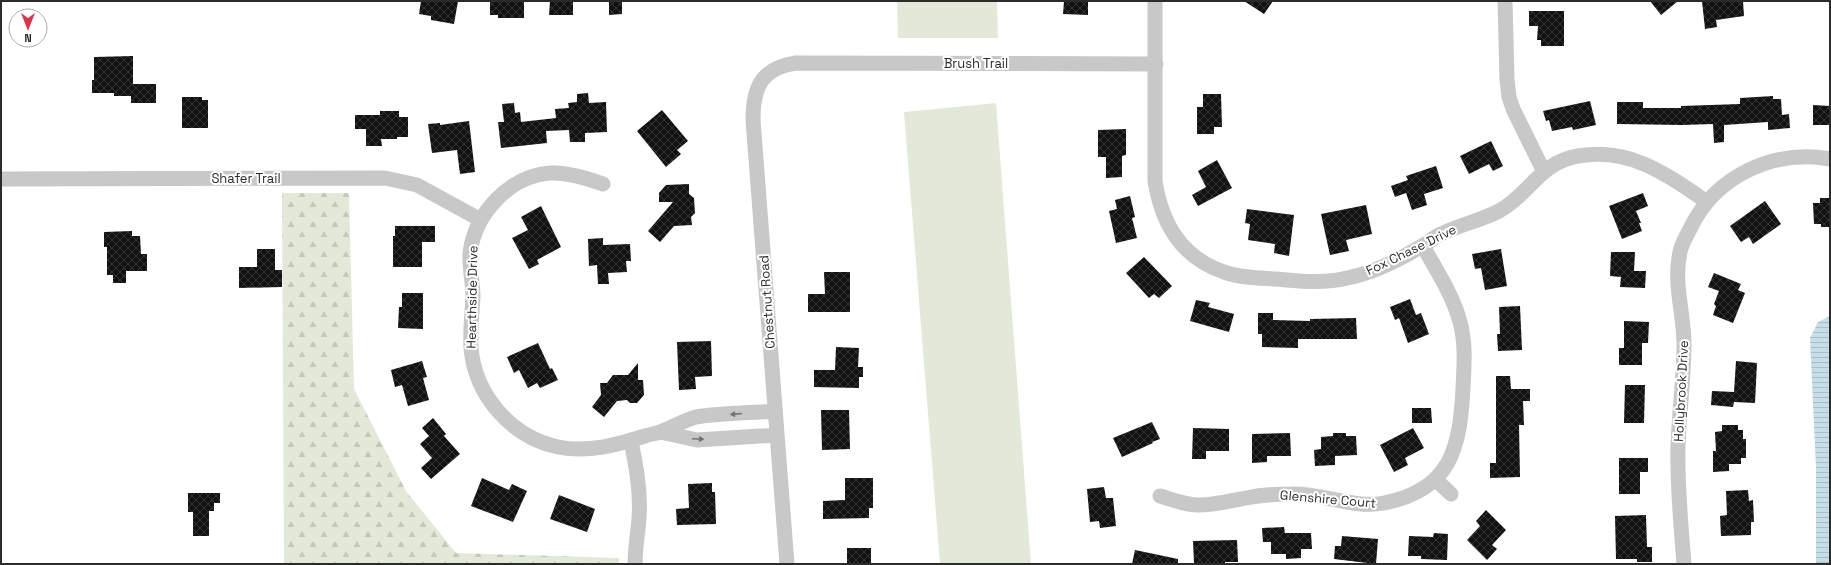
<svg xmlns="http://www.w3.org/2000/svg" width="1831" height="565" viewBox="0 0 1831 565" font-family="'Space Grotesk',sans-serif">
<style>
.green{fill:#e3e9d9}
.forest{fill:url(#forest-firs)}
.water{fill:url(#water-rules)}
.building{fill:url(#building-cross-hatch)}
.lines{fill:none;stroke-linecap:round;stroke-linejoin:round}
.minor{stroke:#c8c8c8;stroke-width:15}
.oneway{fill:#727272}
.labels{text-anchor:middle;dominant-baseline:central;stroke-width:4;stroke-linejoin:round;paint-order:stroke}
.street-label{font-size:13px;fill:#2b2b2b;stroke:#fff}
</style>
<defs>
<pattern id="forest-firs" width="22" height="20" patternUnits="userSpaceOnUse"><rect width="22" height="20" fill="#e3e9d9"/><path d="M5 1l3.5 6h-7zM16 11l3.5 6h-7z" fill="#c3c8ba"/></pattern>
<pattern id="water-rules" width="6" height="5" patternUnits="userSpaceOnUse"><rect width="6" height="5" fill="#c6dee8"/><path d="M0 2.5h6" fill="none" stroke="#aabfc7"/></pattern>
<pattern id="building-cross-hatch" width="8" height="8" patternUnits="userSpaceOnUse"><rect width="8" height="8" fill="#121212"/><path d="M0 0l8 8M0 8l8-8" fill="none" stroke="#353535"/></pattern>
</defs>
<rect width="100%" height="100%" fill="#fff"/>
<path class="green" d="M897,1h100l1,37h-100z
M996,103l35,461h-91l-36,-452z"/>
<path class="forest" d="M282,193h67l5,196 52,102 50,62 163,5v6h-335z"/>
<path class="water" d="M1830,316v248h-14v-96l-6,-130 8,-16z"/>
<path class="building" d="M421,1h37l-4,23 -23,-4v-4l-12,-2z
M490,1h34v17h-26v-3h-8z
M550,1h23v14h-24z
M609,1h13v13l-13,1z
M1064,1h24v14l-25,-1z
M1244,1h29l-9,13z
M1650,1h28l-17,14z
M1702,1h41l1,15 -28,4 1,7 -12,2z
M1529,11h35v35h-23v-6h-4l1,-14h-9z
M133,56v28h23v19h-25v-7h-17v-3h-22v-13h2v-23z
M588,93l1,10 17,-1 1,30 -22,1v9h-15l-1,-12 -23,1 1,12 -46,5 -3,-26h6l-2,-18 12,-1 1,10 5,-1 1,10 35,-4 -1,-9 14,-1 -1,-5 9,-1v-8z
M1203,94h18l1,33h-8v7h-17v-27h6z
M1773,96v3h8l1,16 7,-1 1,14 -22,2v-8l-44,3v17l-10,1 -1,-19 -31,1 -65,-1v-22h26v6h38v-2l59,-2v-6z
M182,97h20v3h6v28h-26z
M1590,101l6,24 -23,5 -1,-3 -20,4 -3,-11 -3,1 -3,-10z
M1813,105l17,1v19h-17z
M662,110l26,31 -11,9 4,4 -15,13 -29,-36z
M380,111h19v6h9v20h-11v2h-16l1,7h-16v-17h-11v-14h25z
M469,121l6,51 -15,2 -3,-24 -25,3 -4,-29 12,-1v2z
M1126,129v26l-4,1v21l-16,1v-21h-8v-27z
M1491,141l12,25 -10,5 -4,-7 -20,10 -9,-18z
M1217,160l15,28 -34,18 -6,-11 14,-8 -8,-16z
M1436,166l7,22 -19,6 3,11 -15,5 -6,-17 -11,4 -4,-11 17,-6 -2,-4z
M689,184v10l5,4 1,15 -4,4 1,8 -18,1 -14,16 -12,-11 25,-29h-14v-9l7,-8z
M1643,193l5,13 -12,5 5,12h-2l3,8 -20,8 -13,-33z
M1130,196l5,21 -3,1 5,20 -21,5 -7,-32 8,-2 -2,-9z
M1820,198h10v29h-9v-3h-7l-1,-21h7z
M1765,201l16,23 -28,20 -4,-7 -8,5 -11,-16z
M1366,205l6,29 -26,6 3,11 -19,4 -9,-41z
M541,206l20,41 -24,13 2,4 -10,5 -17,-31 16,-8 -7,-13z
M1247,209l47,6 -5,41 -15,-3 1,-9 -27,-4 2,-16 -5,-1z
M395,226h40v16h-13v25h-29v-31h2z
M132,231v5h8l1,18h6v17h-21v12h-13v-8h-6v-28h-3v-15z
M603,238v7l27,-1 1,17h-5l1,11 -19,1 1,11h-11l-1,-19 -8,1 -1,-27z
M257,249h18v21h7v17l-43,1v-21h18z
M1501,249l6,37 -22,4 -4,-22 -6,1 -3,-15z
M1611,252h24l-1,19h12l-1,17 -25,-1 1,-10 -11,-1z
M1144,257l28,29 -13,12 -5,-4 -5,4 -23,-25z
M824,272h26v40h-42v-18h17z
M1714,273l27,11 -3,6 7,3 -12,30 -20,-8 3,-9 -2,-2 5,-13 -11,-4z
M402,293h21v36l-25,-1 1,-21h3z
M1410,299l6,16 5,-2 8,21 -21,9 -9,-25 -4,2 -5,-13z
M1196,300l14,3 -2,4 26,7 -5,18 -39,-11z
M1520,306l2,44 -24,1 -1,-17h3l-1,-27z
M1258,313h15v7l37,1v-2l46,-1 1,21h-59v9l-36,-1v-13h-4z
M1624,321l25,1 -1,21h-6v22h-23v-17h5z
M711,341l1,35 -17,1 1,12 -17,1 -2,-48z
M538,343l12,26 2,-1 6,12 -18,8 -3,-5 -9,5 -9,-18 -5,3 -7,-16z
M836,347l23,1 -1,19h5v10h-4v11l-45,-1v-17h21z
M422,361l5,16 -4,1 6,22 -21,6 -6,-21 -7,2 -4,-17z
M1736,361l21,2 -2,40 -21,-1 -1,5 -22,-2 1,-14 22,1z
M638,363v17h5l1,15 -7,8h-7l-3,-3 -10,1 -13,16 -12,-10 9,-12 -1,-12h7l6,-8h15z
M1496,376h14l1,13h19v12h-7l1,24h-5l1,52 -30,1v-15h6z
M1625,385h20l-1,38h-20z
M1412,408h19l1,15h-20z
M821,410h28l1,39 -28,1z
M433,418l13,16 -2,2 16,18 -29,25 -10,-11 11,-10 -12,-14 9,-8 -7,-8z
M1152,422l8,17 -8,3 1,1 -31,14 -9,-19z
M1722,425h16v5h5v9h3v19h-5v6h-12v7l-16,1v-21h3l-1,-19 7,-1z
M1193,428l36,1v22h-23v8h-14z
M1413,428l11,20 -19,10 3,7 -14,7 -14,-27z
M1290,433l1,23h-24v6l-15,1v-29z
M1333,433h13v3h10l1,19 -22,1v9l-20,1 -1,-16 7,-1v-12l12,-1z
M1619,458h29v14h-8v22h-21z
M482,478l27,12 3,-6 15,7 -14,31 -42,-16z
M845,478h28v30h-4v10l-46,1v-18l22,-1z
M712,483v9h3l1,32 -39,1 -1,-16 13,-1 -1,-24z
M1104,487l2,11h7l3,28 -16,2 -1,-7 -9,1 -3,-33z
M1748,490l1,11 4,-1 1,22h-3v13l-30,1 -1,-20 7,-1 -1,-24z
M188,493h32v10h-6v8h-5v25h-16v-24h-5z
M559,495l36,14 -8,23 -37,-13z
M1486,510l20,20 -14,15 5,4 -10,11 -20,-20 13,-14 -4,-5z
M1646,515l1,32h5v15h-15v-3h-21l-1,-43z
M1284,527l1,6h26l1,16h-11v9l-15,1v-5h-15v-12h-8l-1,-14z
M1434,533l14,1 -1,26 -26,-1v-3h-13l1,-20 24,1z
M1342,536l36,3 -2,25 -42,-5 1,-13h6z
M1237,540l1,22h-13v2l-31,-1 -1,-22z
M847,548h24v16h-24z
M1135,550l43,9v5h-46z"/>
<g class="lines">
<path class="minor" d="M1155,1v180c7,44 27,78 72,92 15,5 32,5 49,6 24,2 47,5 71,-1 27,-5 52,-18 75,-32 6,-3 11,-8 17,-11 19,-10 41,-14 60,-24 30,-16 41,-49 79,-55 52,-9 88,18 129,46
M1505,1l2,79 2,17 4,12 31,63
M1,179l384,-1 32,7 64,35
M603,184c-16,-6 -35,-12 -53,-11 -40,3 -75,40 -80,80 -1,15 3,29 3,44 -1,17 -3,34 -2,51 4,47 40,89 87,99 31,6 58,-2 87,-11 5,-2 10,-2 15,-4 12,-4 24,-12 36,-15 26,-4 53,-4 79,-6
M660,432l37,8 80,-5
M631,441c5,25 10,51 8,77 -1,15 -4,30 -4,46
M1435,479l16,15
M1160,496c13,4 25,9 38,9 16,0 32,-4 48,-7 15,-3 30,-4 45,-4 31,-1 63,15 93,9 67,-13 76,-55 79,-115 1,-22 3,-44 -3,-66 -7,-27 -24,-52 -37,-76
M787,564l-34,-444c0,-32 8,-52 43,-57l360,1
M1684,564c-3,-39 -7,-78 -6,-117 1,-35 6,-69 6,-103 0,-32 -12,-63 -3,-96 2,-6 6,-13 9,-19 25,-53 83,-80 140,-70"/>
</g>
<defs><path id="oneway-solid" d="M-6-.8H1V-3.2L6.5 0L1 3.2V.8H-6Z"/></defs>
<g class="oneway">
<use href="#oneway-solid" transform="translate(736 414) rotate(175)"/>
<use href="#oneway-solid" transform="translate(698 439) rotate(3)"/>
</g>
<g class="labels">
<g class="street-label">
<text x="976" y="63">Brush Trail</text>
<text x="246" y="178">Shafer Trail</text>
<text transform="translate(1411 250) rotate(-26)">Fox Chase Drive</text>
<text transform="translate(472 297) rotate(-89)">Hearthside Drive</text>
<text transform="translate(767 302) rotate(-94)">Chestnut Road</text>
<text transform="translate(1681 391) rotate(-87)">Hollybrook Drive</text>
<text transform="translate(1328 499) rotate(5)">Glenshire Court</text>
</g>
</g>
<rect width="1831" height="565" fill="none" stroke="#2b2b2b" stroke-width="4"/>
<g transform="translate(28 28) rotate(180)"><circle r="19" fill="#ffffff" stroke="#aaaaaa"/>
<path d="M0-3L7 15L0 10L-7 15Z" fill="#d93651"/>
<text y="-6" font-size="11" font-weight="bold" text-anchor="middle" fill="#2b2b2b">N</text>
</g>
</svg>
